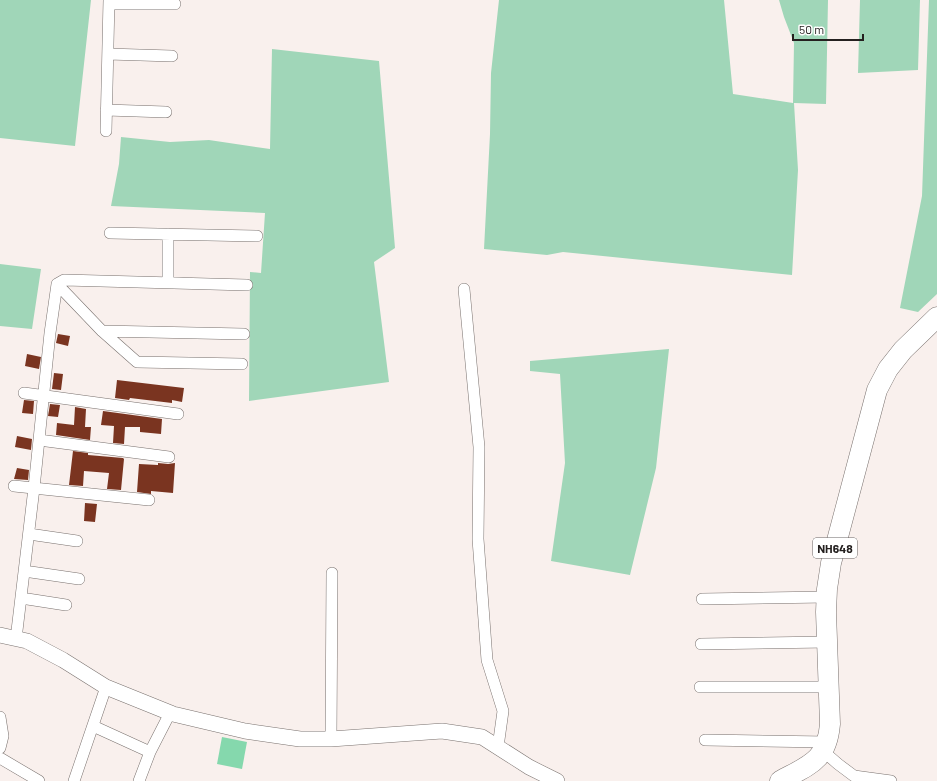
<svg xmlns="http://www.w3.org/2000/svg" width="937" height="781" viewBox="0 0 937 781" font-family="Barlow,sans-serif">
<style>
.green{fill:#a0d6b8}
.water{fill:#85d8ad}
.building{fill:#7a3420}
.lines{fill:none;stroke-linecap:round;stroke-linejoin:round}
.street-casing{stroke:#79716e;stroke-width:12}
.secondary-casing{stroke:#79716e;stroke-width:16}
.highway-casing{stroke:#79716e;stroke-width:21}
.street{stroke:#fff;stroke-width:11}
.secondary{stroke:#fff;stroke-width:15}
.highway{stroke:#fff;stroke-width:20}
.labels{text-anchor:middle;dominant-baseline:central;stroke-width:4;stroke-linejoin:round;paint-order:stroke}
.shield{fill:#fff;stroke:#666362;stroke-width:1}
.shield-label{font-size:12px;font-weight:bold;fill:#24201f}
</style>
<rect width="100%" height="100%" fill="#f9f0ed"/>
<path class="green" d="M0,0h91l-16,146 -75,-8z
M499,0h225l9,94 60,9 1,-60 -10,-26 -5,-17h49l-2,104 -32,-1 4,67 -6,105 -229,-23 -16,3 -63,-6 6,-115 1,-61z
M860,0h60l-2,70 -60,3z
M929,0h8v294l-19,18 -18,-4 22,-112z
M272,49l107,12 16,187 -21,14 15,120 -140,19 1,-129 11,1 4,-60 -154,-7 8,-42 2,-27 49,5 39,-2 61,9z
M0,264l41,5 -9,60 -32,-3z
M669,349l-13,119 -26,107 -79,-14 14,-98 -5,-89 -30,-3v-10z"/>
<path class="water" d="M222,737l25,5 -5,27 -25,-5z"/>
<path class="building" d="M58,334l12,2 -2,10 -12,-3z
M27,354l14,3 -2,12 -14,-3z
M54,373l9,1 -2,16 -9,-1z
M117,380l67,8 -2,14 -10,-2v3l-42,-5 -1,2 -14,-2z
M24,400l10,1 -1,13 -11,-1z
M50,404l10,1 -2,12 -10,-1z
M75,407l11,2 -1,18h6l-1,13 -34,-5 1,-12 17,2z
M103,411l59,8 -1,15 -21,-2v-5h-15l-1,17 -11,-1 1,-17 -13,-1z
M17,436l15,3 -1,11 -16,-3z
M73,451l15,2v2l35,3 1,1 -3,31 -14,-1 2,-16 -25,-2 -1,15 -14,-1z
M158,463l10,1 7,-1 -2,30 -22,-2v3l-14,-2 2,-28 19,1z
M17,468l12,2 -1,10 -14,-1z
M85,503l12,1 -2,18 -11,-1z"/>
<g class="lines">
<defs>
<path id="street" d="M109,4h66
M108,54l64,2
M106,110l60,2
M106,131l3,-131
M110,233l147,3
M168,234v48
M57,284l45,47 35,31 105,2
M57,284l7,-4 183,5
M464,289l15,158 -1,92 9,121 16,51 -5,36
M102,331l142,3
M24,393l154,21
M39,440l130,17
M14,486l135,14
M29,534l48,7
M24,571l55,8
M21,598l45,7
M702,599l124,-2
M16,639l18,-151 16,-155 7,-49
M701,644l126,-2
M700,687h128
M0,717l3,19 -3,12
M93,726l57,26
M331,739l1,-166
M705,740l122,2
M823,751l15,13 16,12 37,5
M0,758l39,23
M74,781l32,-94
M139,781l11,-29 20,-39"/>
<path id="secondary" d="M0,635l27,6 36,19 43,27 67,27 72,17 55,8h31l111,-8 40,6 47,30 28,14"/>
<path id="highway" d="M780,781c29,-16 47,-20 50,-57l-4,-112 1,-23 4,-26 46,-173 11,-21 15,-19 34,-33"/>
</defs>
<use href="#street" class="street-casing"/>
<use href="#secondary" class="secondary-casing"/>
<use href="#highway" class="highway-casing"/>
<use href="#street" class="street"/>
<use href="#secondary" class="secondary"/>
<use href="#highway" class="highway"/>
</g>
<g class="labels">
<rect class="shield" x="813" y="538" width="44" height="20" rx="3"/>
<g class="shield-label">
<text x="835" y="548">NH648</text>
</g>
</g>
<path d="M793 34v6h70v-6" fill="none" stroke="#24201f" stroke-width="2"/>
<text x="799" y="34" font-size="12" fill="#24201f" stroke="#ffffff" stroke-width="3" paint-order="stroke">50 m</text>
</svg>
